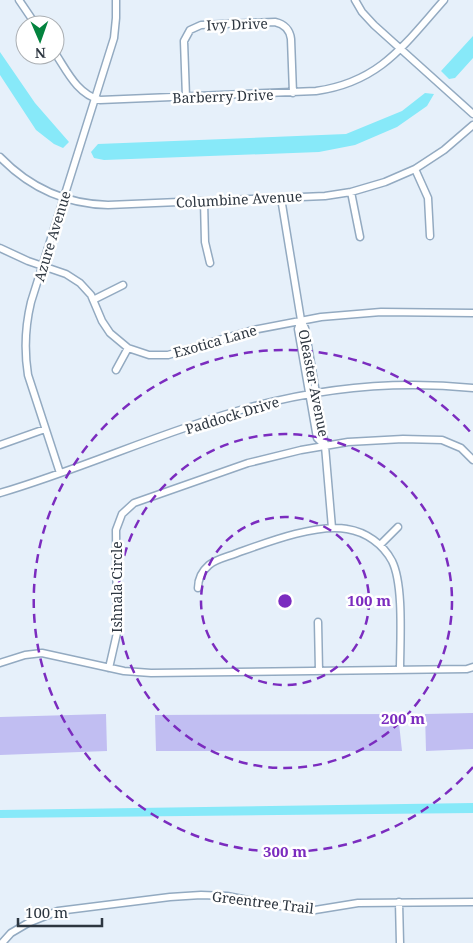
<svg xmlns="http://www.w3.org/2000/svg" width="473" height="943" viewBox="0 0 473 943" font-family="'Noto Serif',serif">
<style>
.green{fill:#c1bef2}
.water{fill:#87e9f9}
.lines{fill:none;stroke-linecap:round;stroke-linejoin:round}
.minor-casing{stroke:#93aac1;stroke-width:9}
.minor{stroke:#fff;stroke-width:6}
.ring{fill:none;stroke:#7b2cbf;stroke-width:2.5;stroke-dasharray:9 6}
.labels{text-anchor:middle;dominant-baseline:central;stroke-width:5;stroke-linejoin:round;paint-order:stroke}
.street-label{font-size:14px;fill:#2d3640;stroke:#fff}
.centre{fill:#7b2cbf;stroke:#fff;stroke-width:2.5}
.ring-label{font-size:15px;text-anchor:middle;font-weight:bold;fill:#7b2cbf;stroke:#fff;stroke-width:5;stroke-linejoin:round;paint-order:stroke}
</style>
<rect width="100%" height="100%" fill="#e6f0fa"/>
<path class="green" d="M473,713v36l-47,2 -1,-37z
M106,714l1,37 -107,4v-38z
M398,714l4,37h-246l-1,-36z"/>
<path class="water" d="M473,36v22l-18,20 -6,1 -8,-8z
M0,52l35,51 34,39 -6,6 -9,-4 -18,-14 -36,-55z
M425,93l9,1 -7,12 -30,21 -42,18 -36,7 -215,8 -10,-2 -3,-6 7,-8 248,-10 56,-23z
M473,803v10l-473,5v-8z"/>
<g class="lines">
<defs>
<path id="minor" d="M19,0l17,25
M355,0l7,12 12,13 99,89
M55,53c12,18 22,41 45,47l216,-9c64,-9 88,-46 128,-91
M186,97l-2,-56 6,-11 11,-5 74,-3c9,2 15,8 16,17l2,54
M0,157c29,30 66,47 108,48l217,-9 26,-4 34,-10 30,-13 29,-19 29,-25
M415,169l13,29 2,38
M351,192l9,45
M281,198l20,122 4,8 20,118 7,82
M204,201l1,41 5,21
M0,248l28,13 38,13 14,9 11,12 11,26 8,12 18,15 21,7h19l85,-25 68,-13 60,-5 92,1
M93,300l30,-15
M301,320l-3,9 19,109 8,8
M116,370l12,-22
M0,445l45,-16
M60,473l-32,-98c-4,-25 -3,-48 3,-73l83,-264 2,-20v-18
M0,493c82,-24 161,-61 244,-84 74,-21 152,-29 229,-21
M380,545l18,-18
M198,588c0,-9 4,-17 11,-23 7,-6 18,-8 28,-12 28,-10 80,-30 110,-24 19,3 36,15 45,32 12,24 8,81 8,109
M318,622l1,49
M0,663l25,-8 17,-2 82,18 27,2 316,-4 6,-2
M109,668l8,-35 -1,-103 6,-16 12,-11 114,-40 53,-13 47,-8 55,-3 39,1 19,8 12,12
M399,902l1,41
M2,943l9,-10 17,-10 30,-12 112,-14 31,-2 26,1 53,10 35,4 43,-7 115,-1"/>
</defs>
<use href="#minor" class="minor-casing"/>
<use href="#minor" class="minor"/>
</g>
<g class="ring">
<circle cx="285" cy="601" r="84"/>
<circle cx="285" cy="601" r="167"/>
<path d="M473 767A251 251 0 1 1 473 435"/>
</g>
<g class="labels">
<g class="street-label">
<text transform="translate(237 24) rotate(-2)">Ivy Drive</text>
<text transform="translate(223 96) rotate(-2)">Barberry Drive</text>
<text transform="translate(239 199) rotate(-3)">Columbine Avenue</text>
<text transform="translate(52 236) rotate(-73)">Azure Avenue</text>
<text transform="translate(215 341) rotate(-16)">Exotica Lane</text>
<text transform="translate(314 383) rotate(79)">Oleaster Avenue</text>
<text transform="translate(232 415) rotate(-17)">Paddock Drive</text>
<text transform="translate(116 587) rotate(-90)">Ishnala Circle</text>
<text transform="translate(263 902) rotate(7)">Greentree Trail</text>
</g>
</g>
<circle cx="285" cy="601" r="8" class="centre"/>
<g class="ring-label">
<text x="369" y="606">100 m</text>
<text x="403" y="724">200 m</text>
<text x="285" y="857">300 m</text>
</g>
<g transform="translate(40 40) rotate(178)"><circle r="24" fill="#ffffff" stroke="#abafb3"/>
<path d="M0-4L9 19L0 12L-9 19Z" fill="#03833e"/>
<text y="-8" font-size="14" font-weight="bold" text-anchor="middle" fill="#2d3640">N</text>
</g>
<path d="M18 918v8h84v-8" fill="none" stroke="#2d3640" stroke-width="2.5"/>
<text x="25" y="918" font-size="15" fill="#2d3640" stroke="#ffffff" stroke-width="4" paint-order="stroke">100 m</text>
</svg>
